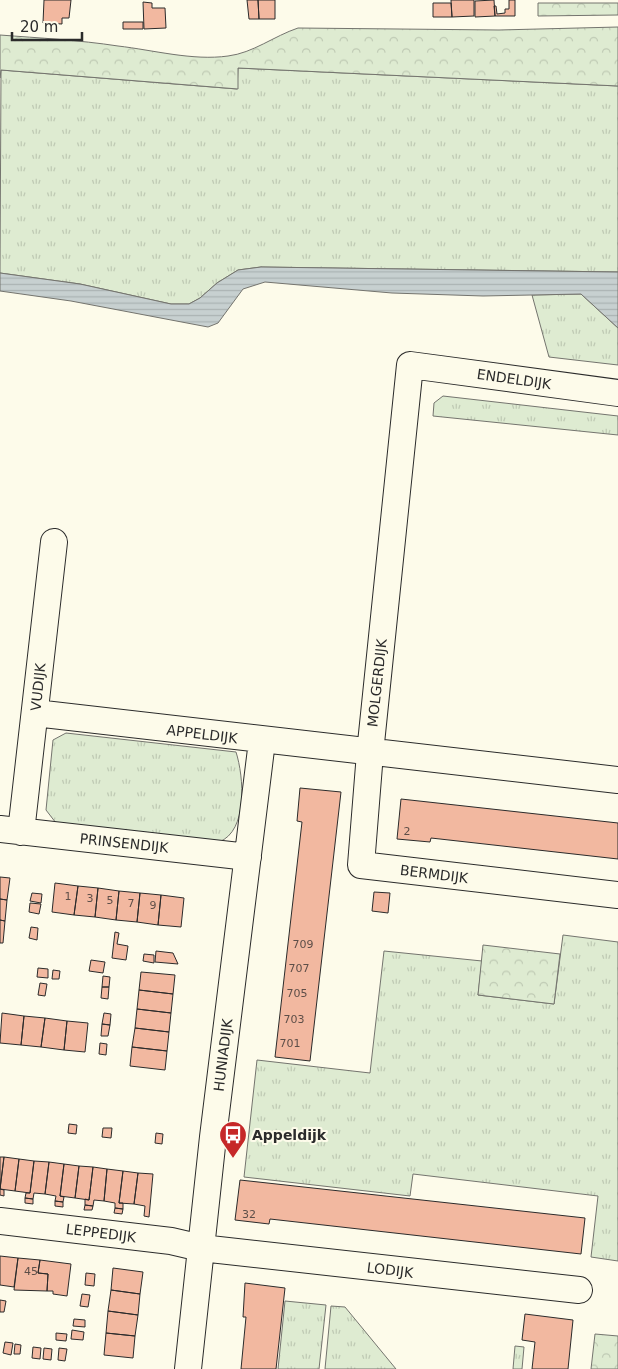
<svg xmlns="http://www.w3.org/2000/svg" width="618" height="1369" viewBox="0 0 618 1369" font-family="'DejaVu Sans',sans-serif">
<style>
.grass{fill:url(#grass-tufts);stroke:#74746e}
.forest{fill:url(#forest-crowns);stroke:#74746e}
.water{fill:url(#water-rules);stroke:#74746e}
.building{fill:#f2b8a0;stroke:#2b2b2b}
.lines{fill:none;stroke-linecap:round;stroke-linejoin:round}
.minor-casing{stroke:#2b2b2b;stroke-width:28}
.minor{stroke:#fdfbea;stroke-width:26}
.labels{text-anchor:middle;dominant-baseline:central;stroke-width:4;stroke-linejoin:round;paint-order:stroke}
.number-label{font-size:11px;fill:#5d4e48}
.street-label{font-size:14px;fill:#2b2b2b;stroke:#fdfbea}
.poi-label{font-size:14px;font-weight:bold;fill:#2b2b2b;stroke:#fdfbea;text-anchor:start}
</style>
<defs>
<pattern id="grass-tufts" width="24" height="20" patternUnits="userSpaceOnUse" patternTransform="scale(1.25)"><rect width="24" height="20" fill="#deebd1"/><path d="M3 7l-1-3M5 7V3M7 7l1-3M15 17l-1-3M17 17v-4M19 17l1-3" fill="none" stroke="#bfcab4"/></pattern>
<pattern id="forest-crowns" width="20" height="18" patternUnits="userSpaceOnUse" patternTransform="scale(1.25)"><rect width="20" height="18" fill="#deebd1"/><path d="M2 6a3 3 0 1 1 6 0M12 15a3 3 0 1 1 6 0" fill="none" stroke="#bfcab4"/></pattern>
<pattern id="water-rules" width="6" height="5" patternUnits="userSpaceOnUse" patternTransform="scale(1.25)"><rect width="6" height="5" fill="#c7d0d0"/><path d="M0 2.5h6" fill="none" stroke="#abb3b3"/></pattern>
</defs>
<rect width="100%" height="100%" fill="#fdfbea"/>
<path class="grass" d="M238,68l380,18v186l-357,-5 -23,3 -21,13 -17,15 -11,6h-18l-91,-20 -80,-11 1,-203 236,19z
M581,294l37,34v37l-69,-8 -17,-62z
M443,396l175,20v19l-185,-19 1,-13z
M66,733l170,19c8,25 12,79 -17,90l-163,-19 -10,-13 7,-70z
M563,935l55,7v319l-27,-4 7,-61 -185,-22 -3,22 -166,-19 13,-117 113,13 14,-122 98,10 -4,34 76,9z
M285,1301l41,4 -7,64h-41z
M331,1306l14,1 51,62h-71z
M515,1346l9,1 -2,22h-9z"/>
<path class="forest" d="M538,3h80v12l-80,1z
M618,27v59l-380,-18v21l-237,-19 -1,8v-43c39,3 79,5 118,11 35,4 75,15 110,10 25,-3 46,-20 70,-28l201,2z
M483,945l77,9 -6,50 -76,-9z
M595,1334l23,2v33h-27z"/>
<path class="water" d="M261,267l357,5v56l-37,-34 -98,2 -91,-3 -127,-11 -22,7 -25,34 -10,4 -137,-26 -71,-10v-18l80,11 91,20h18l11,-6 17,-15 21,-13z"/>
<path class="building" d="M44,0h27l-2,18h-7v6l-19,-1z
M247,0h11l1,19h-10z
M258,0h17v19h-16z
M451,0h23v16l-22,1z
M494,0l1,16 -20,1v-16z
M509,0h6v16h-20l-1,-10h2l1,8 8,-1v-4h4z
M143,2l9,1v5h13l1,20 -22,1z
M433,3h18l1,14h-19z
M123,22h20v7h-20z
M300,788l41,4 -31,269 -35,-4 27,-235 -5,-1z
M401,799l217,24v36l-187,-21 -1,4 -33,-3z
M0,877l10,1 -3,22 -7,-1z
M55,883l23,3 -4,29 -22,-3z
M78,886l20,2 -3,29 -21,-2z
M98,888l21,3 -3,29 -21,-3z
M119,891l21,2 -3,29 -21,-2z
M374,892l16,1 -2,20 -16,-2z
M32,893l10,1 -1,9 -11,-2z
M140,893l21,2 -3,30 -21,-3z
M161,895l23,3 -3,29 -23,-2z
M0,899l7,1 -2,21 -5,-1z
M30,903l11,1 -2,10 -10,-2z
M0,920l5,1 -2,22h-3z
M31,927l7,1 -1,12 -8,-2z
M115,932l4,1 -2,11 11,2 -2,14 -14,-2z
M156,951l17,2 5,11 -23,-2z
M144,954l10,1v8l-11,-2z
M91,960l14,2 -2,11 -14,-2z
M38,968l10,1v9l-11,-1z
M53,970l7,1 -1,8h-7z
M141,972l34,3 -2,19 -34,-4z
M103,976l7,1 -1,10h-7z
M40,983l7,1 -2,12 -7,-1z
M102,987h7l-1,12 -7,-1z
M139,990l34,4 -2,19 -34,-4z
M137,1009l34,4 -2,19 -34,-4z
M2,1013l22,3 -3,29 -21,-2z
M104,1013l7,1 -1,11 -8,-1z
M24,1016l21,2 -4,29 -20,-2z
M45,1018l22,3 -3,29 -23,-3z
M67,1021l21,2 -3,29 -21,-2z
M102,1024l8,1 -2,11h-7z
M135,1028l34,4 -2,19 -35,-4z
M100,1043l7,1 -1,11 -7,-1z
M132,1047l35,4 -2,19 -35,-4z
M69,1124l8,1 -1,9 -8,-1z
M103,1128h9l-1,10 -9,-1z
M156,1133l7,1 -1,10 -7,-1z
M0,1157h4l-4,32 4,1v6l-4,-1z
M4,1157l15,2 -4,32 -15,-2z
M19,1159l15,2 -4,32 -15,-2z
M34,1161l15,1 -4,32 -11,-1 -1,6 -8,-1 1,-5h4z
M49,1162l15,2 -4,32 4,1 -1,5 -8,-1 1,-5 -11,-2z
M64,1164l15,2 -4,32 -15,-2z
M79,1166l14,1 -4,33 -14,-2z
M93,1167l14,2 -3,32 -10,-1 -1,6 -8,-1v-6l4,1z
M107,1169l16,2 -4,32h4v6l-8,-1v-5l-11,-2z
M123,1171l15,2 -4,31 -15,-1z
M138,1173l15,1 -4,43 -5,-1 1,-10 -11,-2z
M240,1180l345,38 -4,36 -311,-35 -1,5 -34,-4z
M25,1198l8,1v5l-8,-1z
M55,1201l8,1v5l-8,-1z
M85,1205l8,1 -1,4h-8z
M115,1208l8,1 -1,5 -8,-1z
M0,1256l18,2 -4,29 -14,-2z
M18,1258l22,2 -2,13 10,1 -1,17 -33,-1z
M40,1260l31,4 -4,32 -14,-2v-3h-6l1,-17 -10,-1z
M113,1268l30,4 -3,22 -29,-4z
M86,1273l9,1 -1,12 -9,-1z
M245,1283l40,5 -9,81h-35l5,-52h-3z
M111,1290l29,4 -2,21 -30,-4z
M82,1294l8,1 -2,12 -8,-1z
M0,1300l6,1 -2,11h-4z
M108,1311l30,4 -3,21 -29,-3z
M525,1314l48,6 -5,49h-36l3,-27 -13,-2z
M74,1319l11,1v7l-12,-1z
M72,1330l12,2 -1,8 -12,-1z
M56,1333l11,1 -1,7 -10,-1z
M106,1333l29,3 -2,22 -29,-3z
M5,1342l8,1 -2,12 -8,-2z
M15,1344l6,1 -1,9h-6z
M33,1347l8,1 -1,11 -8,-1z
M44,1348l8,1 -1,11 -8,-1z
M59,1348l8,1 -2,12 -7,-1z"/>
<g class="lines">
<defs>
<path id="minor" d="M618,393l-208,-28 -40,388 -9,112 257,30
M35,713l583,67
M0,829l248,28
M21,832l33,-290
M0,1221l171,20 30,7 378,42
M188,1369l25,-232 49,-396"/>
</defs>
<use href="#minor" class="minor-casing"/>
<use href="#minor" class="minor"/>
</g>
<defs>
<symbol id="bus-pin" viewBox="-11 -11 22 30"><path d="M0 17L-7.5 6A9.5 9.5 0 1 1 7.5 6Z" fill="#c62828" stroke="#fdfbea"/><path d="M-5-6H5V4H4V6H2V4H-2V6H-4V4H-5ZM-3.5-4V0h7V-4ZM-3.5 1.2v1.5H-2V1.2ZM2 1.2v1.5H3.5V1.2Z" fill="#fff"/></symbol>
</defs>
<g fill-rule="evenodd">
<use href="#bus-pin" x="217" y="1119" width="32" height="43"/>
</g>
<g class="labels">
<g class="number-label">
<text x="407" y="831">2</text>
<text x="68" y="896">1</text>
<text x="90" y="898">3</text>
<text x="110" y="900">5</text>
<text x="131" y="903">7</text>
<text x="153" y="905">9</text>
<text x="303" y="944">709</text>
<text x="299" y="968">707</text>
<text x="297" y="993">705</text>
<text x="294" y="1019">703</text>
<text x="290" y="1043">701</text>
<text x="249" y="1214">32</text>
<text x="31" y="1271">45</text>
</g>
<g class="street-label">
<text transform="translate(514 379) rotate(8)">ENDELDIJK</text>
<text transform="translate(377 683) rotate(-84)">MOLGERDIJK</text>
<text transform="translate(38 687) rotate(-84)">VUDIJK</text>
<text transform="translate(202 734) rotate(7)">APPELDIJK</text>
<text transform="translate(124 843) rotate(6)">PRINSENDIJK</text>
<text transform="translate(434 874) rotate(7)">BERMDIJK</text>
<text transform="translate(223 1055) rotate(-83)">HUNIADIJK</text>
<text transform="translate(101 1233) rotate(7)">LEPPEDIJK</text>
<text transform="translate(390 1270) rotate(7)">LODIJK</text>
</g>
<g class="poi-label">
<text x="252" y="1135">Appeldijk</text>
</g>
</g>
<path d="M12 32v8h70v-8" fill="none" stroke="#2b2b2b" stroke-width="2.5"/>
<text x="20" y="32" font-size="15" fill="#2b2b2b" stroke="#fdfbea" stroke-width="4" paint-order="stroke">20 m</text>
</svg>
